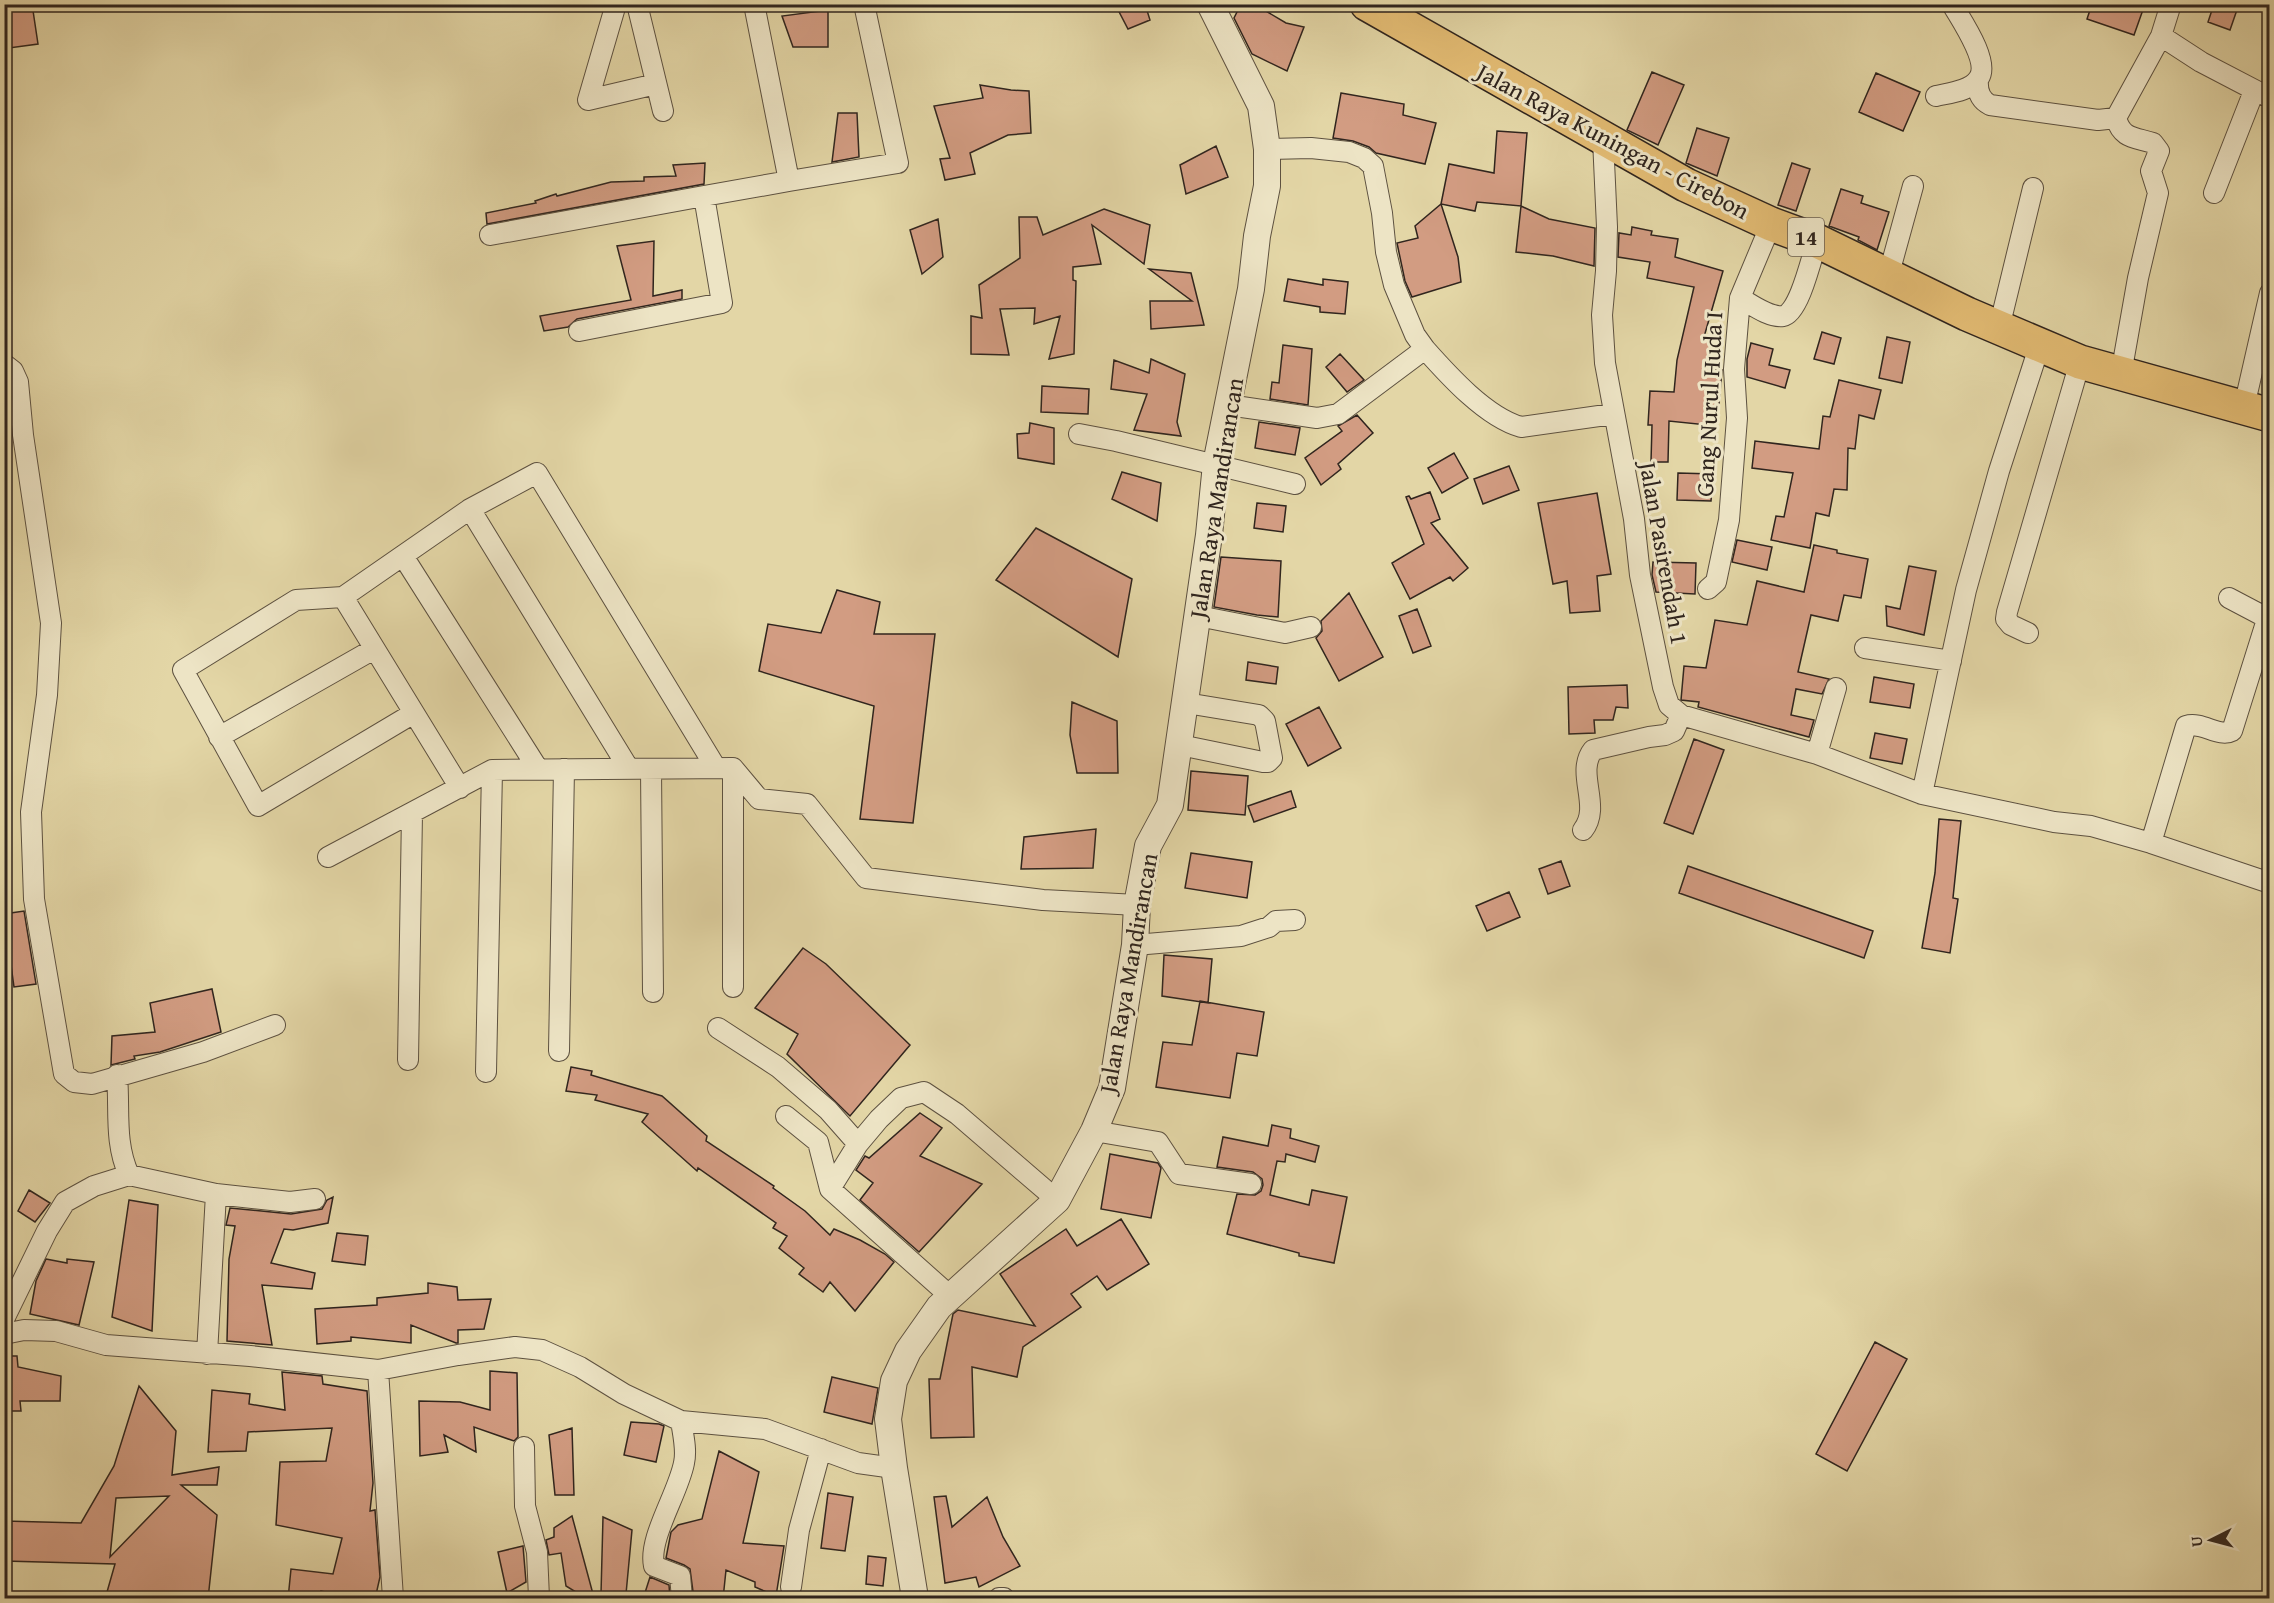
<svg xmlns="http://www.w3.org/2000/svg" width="2274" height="1603" viewBox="0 0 2274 1603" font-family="'Gentium Book Plus',serif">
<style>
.building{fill:#d29c82;stroke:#30251e;stroke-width:1.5;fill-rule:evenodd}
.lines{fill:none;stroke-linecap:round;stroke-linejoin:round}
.minor-casing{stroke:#5d5140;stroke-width:22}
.tertiary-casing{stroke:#5d5140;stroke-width:28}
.trunk-casing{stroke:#30251e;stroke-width:36}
.minor{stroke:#ede4c5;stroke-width:20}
.tertiary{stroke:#ede4c5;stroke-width:26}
.trunk{stroke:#e2bb73;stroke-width:33}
.labels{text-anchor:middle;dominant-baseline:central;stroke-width:6;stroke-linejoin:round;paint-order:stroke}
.shield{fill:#ede4c5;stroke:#695e50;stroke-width:1.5}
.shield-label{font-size:22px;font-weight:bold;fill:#30251e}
.street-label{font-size:24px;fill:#30251e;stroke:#ede4c5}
</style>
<rect width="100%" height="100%" fill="#e3d6a6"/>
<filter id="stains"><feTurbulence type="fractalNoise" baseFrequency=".00333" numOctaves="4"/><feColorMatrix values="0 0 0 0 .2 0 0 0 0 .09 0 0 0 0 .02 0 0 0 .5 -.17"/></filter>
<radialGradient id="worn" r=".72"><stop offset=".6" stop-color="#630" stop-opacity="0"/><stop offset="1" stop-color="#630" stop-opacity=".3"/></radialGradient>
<path class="building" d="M4,4h28l6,40 -29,4 -5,-26z
M1115,4h30l5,16 -22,9z
M1241,4h13l32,19 18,4 -17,44 -35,-17 -18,-36z
M2092,4h53l-11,31 -47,-16z
M2214,4h25l-9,26 -22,-8z
M828,10v37h-35l-11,-31z
M1652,72l32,13 -26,60 -31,-15z
M1876,73l44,19 -17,39 -44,-19z
M980,85l31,5 18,1 2,42 -23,2 -38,18 5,21 -30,6 -5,-21 10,-1 -16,-52 49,-8z
M1341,93l63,11 -1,11 33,8 -11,41 -49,-11 -7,-6 -16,-6 -20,-3z
M838,113h19l2,44 -27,5z
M1697,128l32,10 -12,38 -31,-13z
M1497,131l30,2 -6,73 -44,-4 -2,9 -34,-7 8,-40 45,9z
M1216,146l12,31 -42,17 -6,-29z
M705,163l-1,21 -217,40 -1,-11 50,-10 -1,-2 21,-7 1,2 54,-14 33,-1v-4l32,-1 -3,-11z
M1792,163l18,6 -14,42 -18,-6z
M1841,189l22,7 -2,7 28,9 -12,38 -19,-10 1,-3 -30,-11z
M1441,204l17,53 3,25 -49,15 -7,-16 -8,-38 21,-5 -3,-12z
M1521,206l28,13 46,9 -1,38 -41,-10 -37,-4z
M1104,209l46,16 -6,39 -52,-39 9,39 -28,3v13l3,1 -2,73 -25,5 11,-43 -26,8 1,-16 -35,1 9,46 -38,-1v-38l11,2 -3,-33 41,-27 -1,-41h18l6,18z
M938,219l5,38 -21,17 -12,-44z
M1632,227l20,4 -1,4 27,4 -3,18 48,14 -19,66 12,3 -6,28 12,2 -5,56 -48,-5 -1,41h-17l1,-37h-4l2,-34 24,1 3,-32 17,-73 -47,-9 3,-16 -32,-5 1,-24 12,2z
M654,241l-1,55 29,-6v9l-105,20 -9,8 -24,4 -4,-15 91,-16 -14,-54z
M1149,269l42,4 13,52 -53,4 -1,-28h42z
M1288,279l35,6v-6l25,3 -3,32 -25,-2v-5l-36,-6z
M1822,332l19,6 -7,26 -20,-5z
M1887,337l23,5 -8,41 -23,-5z
M1751,343l22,6 -4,16 21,5 -5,18 -38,-11v-18z
M1283,345l29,4 -4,56 -38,-6 2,-17 7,1z
M1340,354l24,26 -17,12 -21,-25z
M1151,359l34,15 -8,48 4,14 -47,-6 13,-36 -36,-5 3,-29 35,13z
M1839,380l42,10 -7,29 -15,-4 -4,34 -7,-1 -1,42 -13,-1 -5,27 -13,-3 -6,35 -39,-8 5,-24 8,1 9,-44 -41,-5 3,-27 64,8 4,-33 7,1z
M1042,386l47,3 -1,25 -47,-2z
M1357,415l16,18 -35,31 3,5 -20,16 -16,-27 37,-27 -4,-5z
M1259,422l41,6 -5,27 -40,-7z
M1030,423l24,5v36l-36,-6 -1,-24 12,-1z
M1454,453l14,25 -26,15 -14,-25z
M1509,466l10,24 -36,14 -9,-25z
M1122,472l39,11 -4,38 -45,-22z
M1678,473l35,1 -2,27 -34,-1z
M1430,492l10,27 -9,4 37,45 -15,13 -3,-4 -40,22 -18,-36 32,-19 -18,-47 3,-1 2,3z
M1597,493l14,81 -14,2 3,35 -30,2 -3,-32 -14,3 -15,-81z
M1257,503l29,3 -3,26 -29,-4z
M1036,528l96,51 -14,78 -122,-77z
M1737,540l35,7 -5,23 -35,-8z
M1814,545l23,5v3l31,6 -7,39 -17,-3 -6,26 -27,-6 -13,57 31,7 -7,15 -26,-5 -5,26 23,5 -5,17 -111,-30 1,-5 -18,-2 3,-34 22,2 9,-48 32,5 10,-44 47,11z
M1221,557l60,4 -3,56 -21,-2 -43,-8z
M1653,562l43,1 -1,31 -39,-2 -4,-17z
M1909,566l27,5 -12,64 -37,-9 -1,-20 14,3z
M837,590l43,12 -6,32h61l-22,189 -53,-4 14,-113 -115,-35 9,-47 53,9z
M1349,593l34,64 -44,24 -23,-43 6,-7 -1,-10z
M1417,609l14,37 -18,7 -14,-37z
M1248,662l30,5 -2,17 -30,-4z
M1874,677l40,7 -4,24 -40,-6z
M1627,685l1,23 -12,-1 -3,13h-19l1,13 -26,1 -1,-47z
M1072,702l45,19 1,52h-41l-7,-38z
M1319,707l22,41 -33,18 -22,-42z
M1875,733l32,6 -5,25 -32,-6z
M1694,739l30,11 -31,84 -29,-11z
M1191,771l57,5 -3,39 -57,-5z
M1291,791l5,16 -42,15 -6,-16z
M1939,819l22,2 -8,77 5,1 -8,54 -28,-5 13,-75z
M1096,829l-3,39 -72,1 3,-32z
M1191,853l61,9 -5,36 -62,-10z
M1561,861l9,25 -22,8 -9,-25z
M1688,866l185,65 -9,27 -185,-65z
M1509,892l11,25 -33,14 -11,-25z
M24,911l12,73 -22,3 -10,-73z
M803,948l23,16 84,81 -60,71 -63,-62 11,-20 -43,-26z
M1164,955l48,4 -4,44 -46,-7z
M212,989l9,43 -61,20 -26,4 1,3 -24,6 1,-29 43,-4 -5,-29z
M1200,1001l64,11 -7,44 -20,-3 -7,45 -74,-11 7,-45 29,3z
M571,1067l21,4 -1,4 71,21 45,40 -1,5 68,45 -1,2 32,23 25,24 4,-6 26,11 25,14 9,8 -39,49 -25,-29 -7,10 -24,-18 5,-6 -25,-20 8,-12 -14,-8 3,-5 -78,-55 -1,3 -55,-49 6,-8 -53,-14 2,-5 -31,-4z
M920,1113l22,15 -22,28 62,28 -63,68 -59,-52 13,-17 -17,-13 9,-14 4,2z
M1272,1125l19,4 -1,9 29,8 -4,16 -29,-8 -1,8 -8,-1 -7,34 39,10 3,-15 35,7 -13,66 -35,-7v-3l-72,-19 10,-40 18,1 6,-4 2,-6 -1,-6 -9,-7 -36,-5 6,-30 45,9z
M1110,1154l48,9 3,5 -10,50 -50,-9z
M29,1190l21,13 -15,19 -17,-11z
M333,1197l-5,26 -35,7 -9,-1 -13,34 44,10 -3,16 -50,-4 10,60 -45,-4 2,-82 6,-33 -9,-1 4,-17 61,6 31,-5 5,-9z
M129,1200l29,5 -6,126 -40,-14z
M1121,1219l28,45 -42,26 -10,-14 -26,18 10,13 -58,40 -6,30 -45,-10 2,70 -43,1 -2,-59h11l13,-65 5,-4 77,16 -35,-52 66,-45 11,17z
M337,1233l31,3 -3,29 -33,-4z
M46,1259l21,4v-4l27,3 -15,63 -49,-11 6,-33z
M428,1283l29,4 1,13 33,-1 -7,30 -26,1v13h-2l-45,-18v18l-60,-6v4l-34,3 -2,-35 62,-4v-7l51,-5z
M1875,1342l32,17 -60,112 -31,-17z
M4,1356h13l1,11 43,9 -1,25h-40l1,10h-17z
M490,1371l27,2 1,64 -4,4 -40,-14 2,25 -32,-17 4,17 -28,4 -1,-55 41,1 30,8z
M282,1372l40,4 1,8 44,7 6,92 -3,28 5,-1 5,67 -5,22h-22l-32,-8 -1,8h-32l3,-30 42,5 9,-36 -66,-13 4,-63 46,-1 6,-33 -84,4 -2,19 -38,1 4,-62 38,4 -1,10 36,6z
M832,1377l46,11 -6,36 -48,-12z
M139,1386l37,45 -4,44 47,-8 -2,18h-36l36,30 -9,84h-103l10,-35 -111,-3v-40l77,2 33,-57zM169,1496l-59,61 6,-59z
M631,1422l28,2 5,2 -8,36 -32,-7z
M572,1428l2,67h-19l-6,-60z
M719,1451l40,21 -16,71 41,3 -8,50 -21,-9v-5l-29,-12 -3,29h-29l-4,-30 -6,-4 -18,-7 5,-26 7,-7 24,-6z
M828,1493l25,4 -8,54 -24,-3z
M946,1496l6,31 35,-30 16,40 17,29 -41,21 -3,-10 -31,6 -11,-86z
M572,1516l21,78h-14l-13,-8 -5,-33 -12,2 -3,-15 8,-3v-9z
M603,1517l29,13 -6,64h-25z
M523,1546l3,36 -19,11 -9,-41z
M868,1556l18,2 -3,28 -17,-2z
M650,1577l19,8 1,14h-27z"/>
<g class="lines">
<defs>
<path id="minor" d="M616,4l-28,96 68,-16
M637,4l26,107
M2161,36l40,26 69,36
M1978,80c-1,11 2,20 12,25l108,15 18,-2 45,-82 10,-32
M1936,96c13,-3 35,-5 43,-18 11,-17 -18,-58 -27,-74
M2116,118c6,21 18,19 37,25l6,8 -8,20 7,22 -20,85 -17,96
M1603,139l4,88 -1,44 -4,44 3,48 29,156 6,56 23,112 6,18 12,10 136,39 105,40 132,28 37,4 60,17 119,40
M1267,149l44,-1 38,4 15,6 9,8 9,47 4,39 8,33 21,50 10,14
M789,181l109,-18 -34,-159
M2214,193l40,-102
M490,235l214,-39
M1888,277l25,-91
M1740,298c11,6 29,20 43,18 16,-2 29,-60 34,-75
M1999,328l34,-140
M579,331l143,-28 -18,-107 85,-15 -35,-177
M4,364l9,7 5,11 5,53 28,188 -4,72 -16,117 3,87 30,175 10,8 18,2 111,-32 72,-27
M1228,405l89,13 21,-4 87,-65c24,27 61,68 96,78l92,-13
M2244,407l26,-114
M1079,434l37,7 179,43
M470,509l159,260
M403,556l135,213
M1708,589l8,-7 13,-62 8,-102 -3,-49 6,-71 31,-74
M343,597l-47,3 -113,70 75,136 156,-93
M2229,598l38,20
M1198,616l87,17 26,-6
M2028,633l-17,-8 -5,-6 1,-7 73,-250
M1865,648l86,13
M219,737l155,-88
M1180,745l83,17h5l4,-4 -7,-37 -6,-6 -73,-12
M1817,754l19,-66
M733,768v219
M651,769l2,223
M460,788l-117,-191 127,-88 67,-36 179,295
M1922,794l44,-204 33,-119 41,-127
M1583,830c19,-24 -8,-57 10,-80l56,-13 16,-2 9,-4 7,-16
M2151,843l35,-117c16,-5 33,12 46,5l38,-121
M328,857l164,-87 241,-2 26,31 48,5 59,74 177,22 94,5
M1135,945l106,-9 28,-9 7,-6 19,-1
M718,1028l60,39 50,43 30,34 -28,45
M559,1051l5,-282
M408,1060l4,-247
M486,1072l6,-302
M117,1075c3,35 -3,67 12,100
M786,1116l32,26 12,47 120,107
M1094,1131l64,11 21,32 72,10
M858,1144l21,-25 22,-21 23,-6 33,22 100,86
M4,1319l43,-88 18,-29 29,-16 35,-11 87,19 74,8 25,-3
M4,1334l20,-4 32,1 50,14 144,11 128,14 80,-15 57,-8 27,3 38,17 44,27 57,27 84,8 93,34 36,5
M207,1354l9,-160
M378,1370l15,228
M681,1421c2,13 6,29 3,42 -6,31 -36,75 -30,103l26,10 2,22
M524,1447l1,59 12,46 2,46
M791,1587l8,-57 22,-81
M999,1598h5"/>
<path id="tertiary" d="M915,1598l-21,-130 -6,-49 6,-38 14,-30 31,-44 118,-107 37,-69 18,-43 23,-143 2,-40 11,-59 22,-41 39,-270 7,-71 35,-175 6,-53 10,-50v-37l-6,-43 -51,-102"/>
<path id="trunk" d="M1367,4l319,181 85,39 46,17 150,73 113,48 190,53"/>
</defs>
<use href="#minor" class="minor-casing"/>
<use href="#tertiary" class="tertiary-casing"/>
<use href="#trunk" class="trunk-casing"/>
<use href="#minor" class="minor"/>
<use href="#tertiary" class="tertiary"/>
<use href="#trunk" class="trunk"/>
</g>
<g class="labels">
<rect class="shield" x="1788" y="218" width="36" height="38" rx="4.5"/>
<g class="shield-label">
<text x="1806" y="237">14</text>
</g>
<g class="street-label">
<text transform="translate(1613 141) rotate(28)">Jalan Raya Kuningan - Cirebon</text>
<text transform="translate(1709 404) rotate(-87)">Gang Nurul Huda I</text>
<text transform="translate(1216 498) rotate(-81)">Jalan Raya Mandirancan</text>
<text transform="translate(1664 553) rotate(80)">Jalan Pasirendah 1</text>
<text transform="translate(1128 973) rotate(-80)">Jalan Raya Mandirancan</text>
</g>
</g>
<rect width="2274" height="1603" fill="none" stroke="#e3d6a6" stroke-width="24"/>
<rect x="6" y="6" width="2262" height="1591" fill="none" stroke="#30251e" stroke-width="3"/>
<rect x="12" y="12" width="2250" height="1579" fill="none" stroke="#30251e" stroke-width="1.5"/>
<g transform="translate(2211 1540) rotate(264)" stroke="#ede4c5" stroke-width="4.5" paint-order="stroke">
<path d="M0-4.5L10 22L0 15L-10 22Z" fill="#30251e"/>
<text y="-9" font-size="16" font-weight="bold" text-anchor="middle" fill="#30251e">U</text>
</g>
<rect width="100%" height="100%" filter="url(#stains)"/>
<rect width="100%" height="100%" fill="url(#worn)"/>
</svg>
